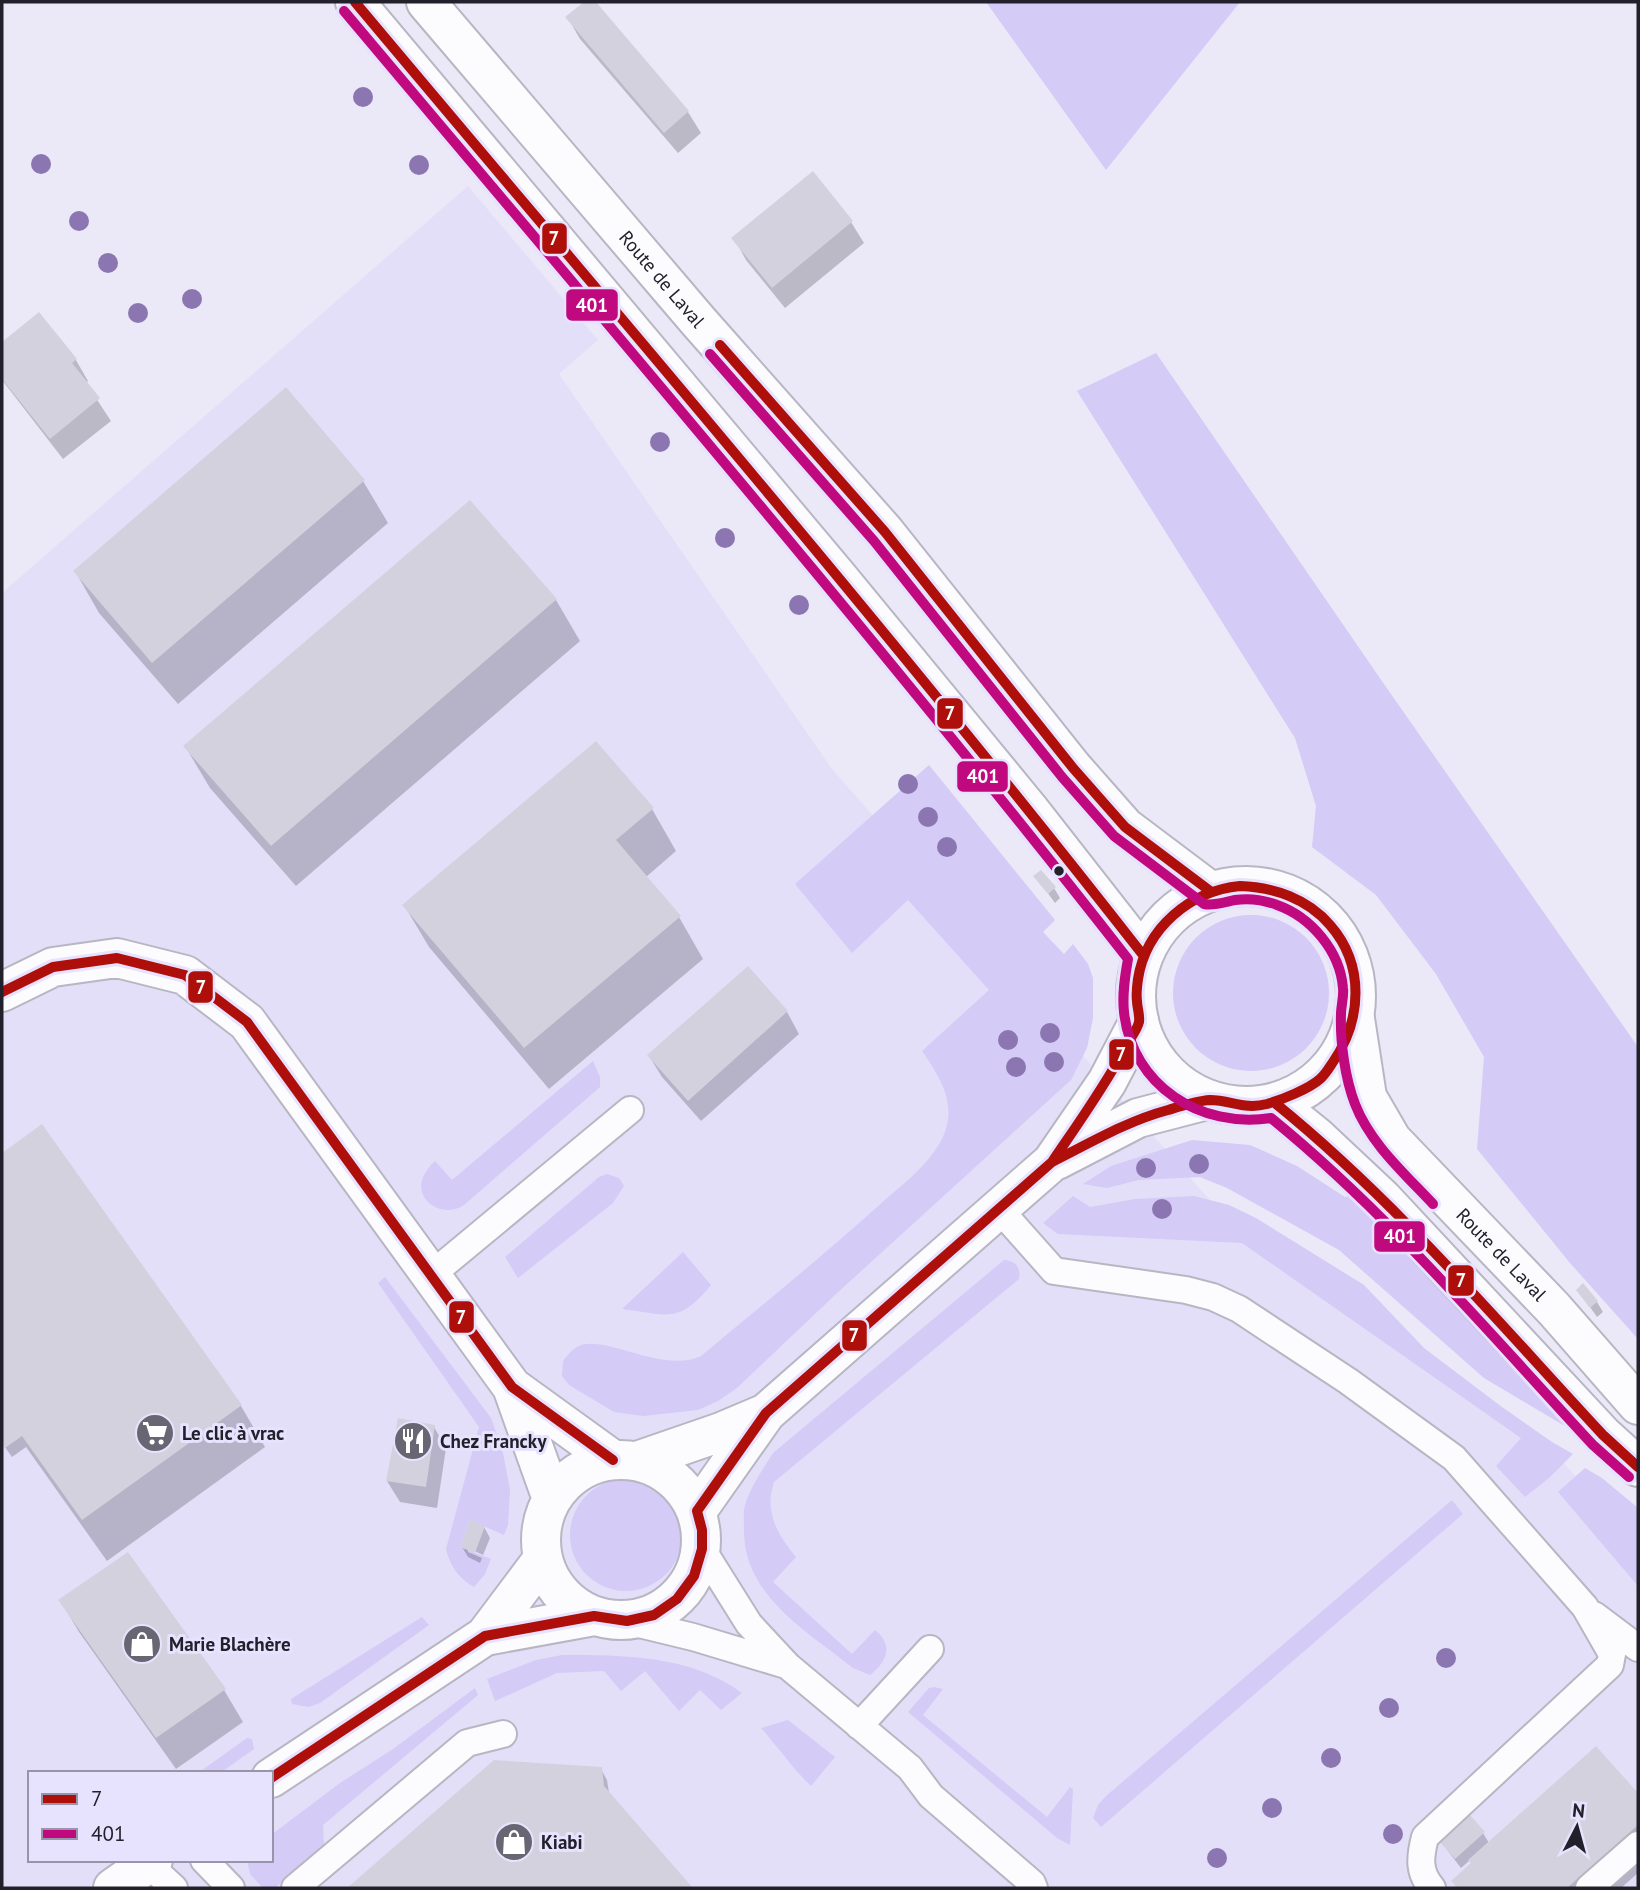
<svg xmlns="http://www.w3.org/2000/svg" width="1640" height="1890" viewBox="0 0 1640 1890" font-family="'PT Sans',sans-serif">
<style>
.built{fill:#e4dff9;fill-rule:evenodd}
.green{fill:#d4cbf6}
.shadow{fill:#0003}
.building{fill:#d4d1de}
.lines{fill:none;stroke-linecap:round;stroke-linejoin:round}
.lane-casing{stroke:#b8b6c2;stroke-width:30}
.street-casing{stroke:#b8b6c2;stroke-width:42}
.secondary-casing{stroke:#b8b6c2;stroke-width:42}
.lane{stroke:#fcfcfe;stroke-width:26}
.street{stroke:#fcfcfe;stroke-width:38}
.secondary{stroke:#fcfcfe;stroke-width:38}
.bus-1-casing{stroke:#e7e2fe;stroke-width:16}
.bus-2-casing{stroke:#e7e2fe;stroke-width:16}
.bus-1{stroke:#ae0f0a;stroke-width:10}
.bus-2{stroke:#c0087f;stroke-width:10}
.tree{fill:#8b76b1}
.bus-dot{fill:#22202a;stroke:#e7e2fe;stroke-width:2.5}
.labels{text-anchor:middle;dominant-baseline:central;stroke-width:6;stroke-linejoin:round;paint-order:stroke}
.street-label{font-size:19px;fill:#22202a;stroke:#e7e2fe}
.poi-label{font-size:19px;font-weight:bold;fill:#22202a;stroke:#e7e2fe;text-anchor:start}
.line-badge{stroke:#e7e2fe;stroke-width:2.5}
.badge-label{font-size:19px;text-anchor:middle;font-weight:bold;fill:#fff}
</style>
<rect width="100%" height="100%" fill="#ebe8f8"/>
<path class="built" d="M468,186l130,154 -39,34 273,395 410,468 301,202 95,109v340h-1636v-1295zM30,1773h241v87h-241z"/>
<path class="green" d="M986,2h254l-134,168z
M1156,353l230,334 252,360v292l-68,-76 -93,-114 7,-92 -48,-83 -60,-79 -64,-48 4,-41 -21,-68 -218,-347z
M929,765l126,155 -12,12 21,22 9,-10 15,20 5,14v40l-6,30 -16,32 -235,214 -99,94 -19,13 -20,9 -55,6 -29,-4 -45,-27 -7,-9 1,-15c4,-5 9,-12 16,-15 26,-12 83,28 122,10 59,-49 118,-97 175,-148 25,-23 59,-46 70,-79 9,-29 -8,-55 -24,-78l67,-61 -81,-90 -56,53 -57,-69z
M1173 993a78 78 0 1 1 156 0a78 78 0 1 1-156 0Z
M593,1061l7,16v10l-136,118c-24,17 -64,-12 -29,-44l17,19z
M1192,1140l58,5 47,21 48,31 15,-5 225,246 -101,-60 -145,-128 -112,-62 -27,-11 -61,3 -32,8 -24,-4 28,-18z
M607,1174l12,4 5,8 -11,17 -95,75 -13,-21 94,-80z
M1073,1196l17,11 45,-8 59,-3 35,9 27,13 108,67 60,63 78,59 50,35 21,12 -24,24 -24,19 -29,-31 25,-28 -279,-195 -184,-9 -15,-11z
M683,1252l28,33c-32,39 -42,30 -89,24z
M1004,1260c12,1 17,7 15,19l-245,203c-10,30 3,52 22,75l-23,25 79,72 23,-24c19,15 12,32 -5,45l-17,-7c-45,-36 -109,-72 -109,-137 0,-8 -1,-18 1,-26 6,-19 18,-36 28,-52z
M385,1277l106,141 12,35 7,37 -2,35 -4,10 -34,-15 -10,27 31,12 -6,15 -11,13c-16,-10 -23,-19 -28,-38l33,-122 -101,-144z
M1585,1468l17,10 36,30v78l-80,-94z
M570 1535a56 56 0 1 1 112 0a56 56 0 1 1-112 0Z
M1452,1500l11,14 -28,24 -334,289 -8,-9 5,-13 8,-9z
M422,1617l7,8 -109,78 -11,4 -17,-3 -1,-5z
M562,1655c61,0 129,0 180,38l-21,17 -21,-20 -21,21 -34,-40 -24,20 -17,-20 -47,2 -62,28 -8,-22 49,-19z
M934,1687l9,2 -20,26 124,102 23,-30 3,2 -3,56 -13,-7 -149,-126 21,-24z
M475,1688l3,7 -155,130 1,20 -49,43h-12l-13,-14 -3,-14h24v-25l69,-52 53,-34z
M788,1720l47,37 -24,29c-19,-18 -33,-39 -50,-58z
M247,1738l5,1 2,10 -34,24h-22z"/>
<path class="shadow" d="M587,2h6l95,110 13,21 -23,20 -98,-114 -12,-21z
M851,222l13,21 -79,65 -39,-48 -12,-22z
M39,314l37,46 12,21 -2,2 25,38 -48,38 -61,-79v-36z
M363,481l25,42 -210,181 -79,-91 -24,-42z
M556,600l24,41 -284,245 -86,-98 -25,-42z
M652,809l24,42 -30,26 33,40 24,42 -154,130 -120,-142 -25,-42z
M1036,877l18,11 6,10 -5,5z
M748,968l39,44 12,22 -98,87 -39,-44 -13,-21z
M41,1126l200,280 24,41 -158,114 -81,-114 -14,10 -10,-14v-288z
M1578,1290l19,12 6,10 -6,5z
M434,1427l12,21 -9,60 -37,-6 -13,-21z
M484,1527l6,11 -7,17 -15,-7v4l14,6 -2,5 -12,-6 -6,-10z
M60,1600l164,90 19,32 -67,47 -97,-137z
M1596,1748l42,48v77l-17,15h-164l-4,-7 20,-17 -3,-4 -9,8 -20,-26 42,-9 6,10z
M495,1762l106,7 6,11 2,13 82,95h-341z"/>
<path class="building" d="M584,2h12l93,109 -25,22 -99,-116z
M813,171l40,50 -81,67 -41,-50z
M39,312l38,47 -5,4 28,35 -50,41 -48,-60v-37z
M286,387l79,93 -213,183 -79,-92z
M470,500l87,99 -286,247 -88,-100z
M596,741l58,67 -38,32 65,76 -157,132 -122,-143z
M1041,870l15,17 -8,7 -15,-18z
M748,966l40,45 -100,90 -41,-46z
M42,1124l200,281 -160,115 -60,-84 -17,12 -3,-5v-290z
M1583,1283l15,18 -8,7 -14,-18z
M398,1418l37,7 -9,62 -40,-6z
M470,1520l15,6 -10,27 -15,-6z
M128,1552l98,137 -70,49 -98,-138z
M1596,1746l42,47v32l-71,63h-109l-7,-7 20,-18 -3,-3z
M494,1760l108,7 2,19 89,102h-346z
M1469,1814l16,18 -30,27 -16,-18z"/>
<g class="lines">
<defs>
<path id="lane" d="M999,1209l55,62 132,19 27,7 26,12 109,72 106,77 131,149 27,47 -2,11 -185,172c-5,20 -7,35 7,51
M431,1275l199,-165
M702,1549l47,75 39,42 122,102 21,28 101,87 2,5
M1594,1615l44,33
M627,1621l66,16 93,28
M859,1726l71,-77
M204,1860l27,28
M148,1864l26,24
M295,1888l172,-145 36,-9
M1589,1888l49,-43"/>
<path id="street" d="M2,992l51,-25 64,-9 68,17 62,47 265,365 101,73
M1057,1160l81,-42 69,-18
M512,1387l40,112
M541 1540a80 80 0 1 1 160 0a80 80 0 1 1-160 0Z
M637,1461l84,-29 45,-19
M697,1511l69,-98 286,-251 55,-80 32,-61
M485,1636l109,-20
M271,1778l214,-142 57,-76
M113,1888l40,-28"/>
<g id="secondary">
<path d="M355,2l483,575 190,231 115,147"/>
<path id="s1" d="M426,2l273,320 186,210 188,236 52,59 85,64"/>
<circle cx="1246" cy="996" r="110"/>
<path id="s2" d="M1355,1019l12,78 25,43 162,169 84,96"/>
<path d="M1275,1103l42,34 65,61 221,237 35,32"/>
</g>
</defs>
<use href="#lane" class="lane-casing"/>
<use href="#street" class="street-casing"/>
<use href="#secondary" class="secondary-casing"/>
<use href="#lane" class="lane"/>
<use href="#street" class="street"/>
<use href="#secondary" class="secondary"/>
<defs>
<path id="bus-1" d="M355,2c265,316 534,628 788,953
M720,345l165,187 188,236 52,59 85,64
M1240,886c34,1 68,13 90,39 35,40 32,95 3,137 -4,6 -8,13 -13,17 -11,10 -39,21 -53,25 -23,6 -36,-4 -57,-4 -14,1 -29,6 -42,10 -41,11 -78,33 -116,52 25,-37 51,-73 72,-112 4,-9 13,-19 15,-28 1,-7 -2,-15 -2,-21 -1,-7 0,-15 1,-22 8,-51 52,-88 102,-93z
M2,992l51,-25 64,-9 68,17 62,47 265,365 101,73
M1275,1103c121,98 222,218 328,332l35,32
M271,1778l214,-142 109,-20 33,5 27,-6 23,-16 17,-23 8,-27v-19l-5,-19 69,-98 286,-251"/>
<path id="bus-2" d="M344,11c264,314 531,625 784,948 -3,17 -6,35 -4,53 8,74 77,117 147,106 117,95 219,216 322,327l36,32
M710,354l164,187 188,236 52,59 90,68c10,2 21,-2 31,-4 14,-2 29,0 42,5 34,12 63,46 66,83 1,9 -2,18 -2,26 -1,28 4,64 14,90 15,39 49,69 78,100"/>
</defs>
<use href="#bus-1" class="bus-1-casing"/>
<use href="#bus-2" class="bus-2-casing"/>
<use href="#bus-1" class="bus-1"/>
<use href="#bus-2" class="bus-2"/>
</g>
<g class="tree">
<circle cx="363" cy="97" r="10"/>
<circle cx="41" cy="164" r="10"/>
<circle cx="419" cy="165" r="10"/>
<circle cx="79" cy="221" r="10"/>
<circle cx="108" cy="263" r="10"/>
<circle cx="192" cy="299" r="10"/>
<circle cx="138" cy="313" r="10"/>
<circle cx="660" cy="442" r="10"/>
<circle cx="725" cy="538" r="10"/>
<circle cx="799" cy="605" r="10"/>
<circle cx="908" cy="784" r="10"/>
<circle cx="928" cy="817" r="10"/>
<circle cx="947" cy="847" r="10"/>
<circle cx="1050" cy="1033" r="10"/>
<circle cx="1008" cy="1040" r="10"/>
<circle cx="1054" cy="1062" r="10"/>
<circle cx="1016" cy="1067" r="10"/>
<circle cx="1199" cy="1164" r="10"/>
<circle cx="1146" cy="1168" r="10"/>
<circle cx="1162" cy="1209" r="10"/>
<circle cx="1446" cy="1658" r="10"/>
<circle cx="1389" cy="1708" r="10"/>
<circle cx="1331" cy="1758" r="10"/>
<circle cx="1272" cy="1808" r="10"/>
<circle cx="1393" cy="1834" r="10"/>
<circle cx="1217" cy="1858" r="10"/>
</g>
<defs>
<symbol id="supermarket-disc" viewBox="-11 -11 22 22"><circle r="9.5" fill="#686672" stroke="#e7e2fe"/><path d="M-6-5.5h2.5l.6 2H6L4.5 2H-2.5L-4.4-4H-6ZM-1.5 3.2a1.3 1.3 0 1 0 .1 0ZM3 3.2a1.3 1.3 0 1 0 .1 0Z" fill="#fff"/></symbol>
<symbol id="restaurant-disc" viewBox="-11 -11 22 22"><circle r="9.5" fill="#686672" stroke="#e7e2fe"/><path d="M-5-6h1v4h1v-4h1v4h1v-4h1v5L-1.5 .5V6h-2V.5L-5-1ZM5-6V6H3V1.5H1.5Q1.5-4 5-6Z" fill="#fff"/></symbol>
<symbol id="shop-disc" viewBox="-11 -11 22 22"><circle r="9.5" fill="#686672" stroke="#e7e2fe"/><path d="M-5-2.5h2.3a2.7 3.5 0 0 1 5.4 0H5L5.5 6h-11ZM-1.5-2.5h3a1.5 2.3 0 0 0-3 0Z" fill="#fff"/></symbol>
</defs>
<g fill-rule="evenodd">
<use href="#supermarket-disc" x="133" y="1411" width="44" height="44"/>
<use href="#restaurant-disc" x="391" y="1419" width="44" height="44"/>
<use href="#shop-disc" x="120" y="1622" width="44" height="44"/>
<use href="#shop-disc" x="492" y="1820" width="44" height="44"/>
</g>
<circle class="bus-dot" cx="1059" cy="871" r="6"/>
<g class="labels">
<g class="street-label">
<text stroke="none"><textPath href="#s1" startOffset="364">Route de Laval</textPath></text>
<text stroke="none"><textPath href="#s2" startOffset="287">Route de Laval</textPath></text>
</g>
<g class="poi-label">
<text x="182" y="1433">Le clic à vrac</text>
<text x="440" y="1441">Chez Francky</text>
<text x="169" y="1644">Marie Blachère</text>
<text x="541" y="1842">Kiabi</text>
</g>
</g>
<g class="line-badge">
<rect x="541" y="222" width="27" height="33" rx="7" fill="#ae0f0a"/>
<rect x="565" y="288" width="54" height="34" rx="7" fill="#c0087f"/>
<rect x="936" y="697" width="28" height="33" rx="7" fill="#ae0f0a"/>
<rect x="956" y="760" width="53" height="33" rx="7" fill="#c0087f"/>
<rect x="187" y="970" width="27" height="34" rx="7" fill="#ae0f0a"/>
<rect x="1108" y="1038" width="27" height="33" rx="7" fill="#ae0f0a"/>
<rect x="1373" y="1220" width="53" height="33" rx="7" fill="#c0087f"/>
<rect x="1447" y="1264" width="28" height="33" rx="7" fill="#ae0f0a"/>
<rect x="448" y="1300" width="27" height="34" rx="7" fill="#ae0f0a"/>
<rect x="841" y="1319" width="27" height="33" rx="7" fill="#ae0f0a"/>
</g>
<g class="badge-label">
<text x="554" y="245">7</text>
<text x="592" y="312">401</text>
<text x="950" y="720">7</text>
<text x="983" y="783">401</text>
<text x="201" y="994">7</text>
<text x="1121" y="1061">7</text>
<text x="1400" y="1243">401</text>
<text x="1461" y="1287">7</text>
<text x="461" y="1324">7</text>
<text x="854" y="1342">7</text>
</g>
<rect width="1640" height="1890" fill="none" stroke="#22202a" stroke-width="7"/>
<rect x="28" y="1771" width="245" height="91" fill="#e7e2fe" stroke="#9894a9" stroke-width="2"/>
<rect x="42" y="1794" width="35" height="10" fill="#ae0f0a" stroke="#9894a9" stroke-width="2"/>
<text x="91" y="1806" font-size="21" fill="#22202a">7</text>
<rect x="42" y="1829" width="35" height="10" fill="#c0087f" stroke="#9894a9" stroke-width="2"/>
<text x="91" y="1841" font-size="21" fill="#22202a">401</text>
<g transform="translate(1577 1827) rotate(6)" stroke="#e7e2fe" stroke-width="5" paint-order="stroke">
<path d="M0-5L12 26L0 18L-12 26Z" fill="#22202a"/>
<text y="-10" font-size="19" font-weight="bold" text-anchor="middle" fill="#22202a">N</text>
</g>
</svg>
